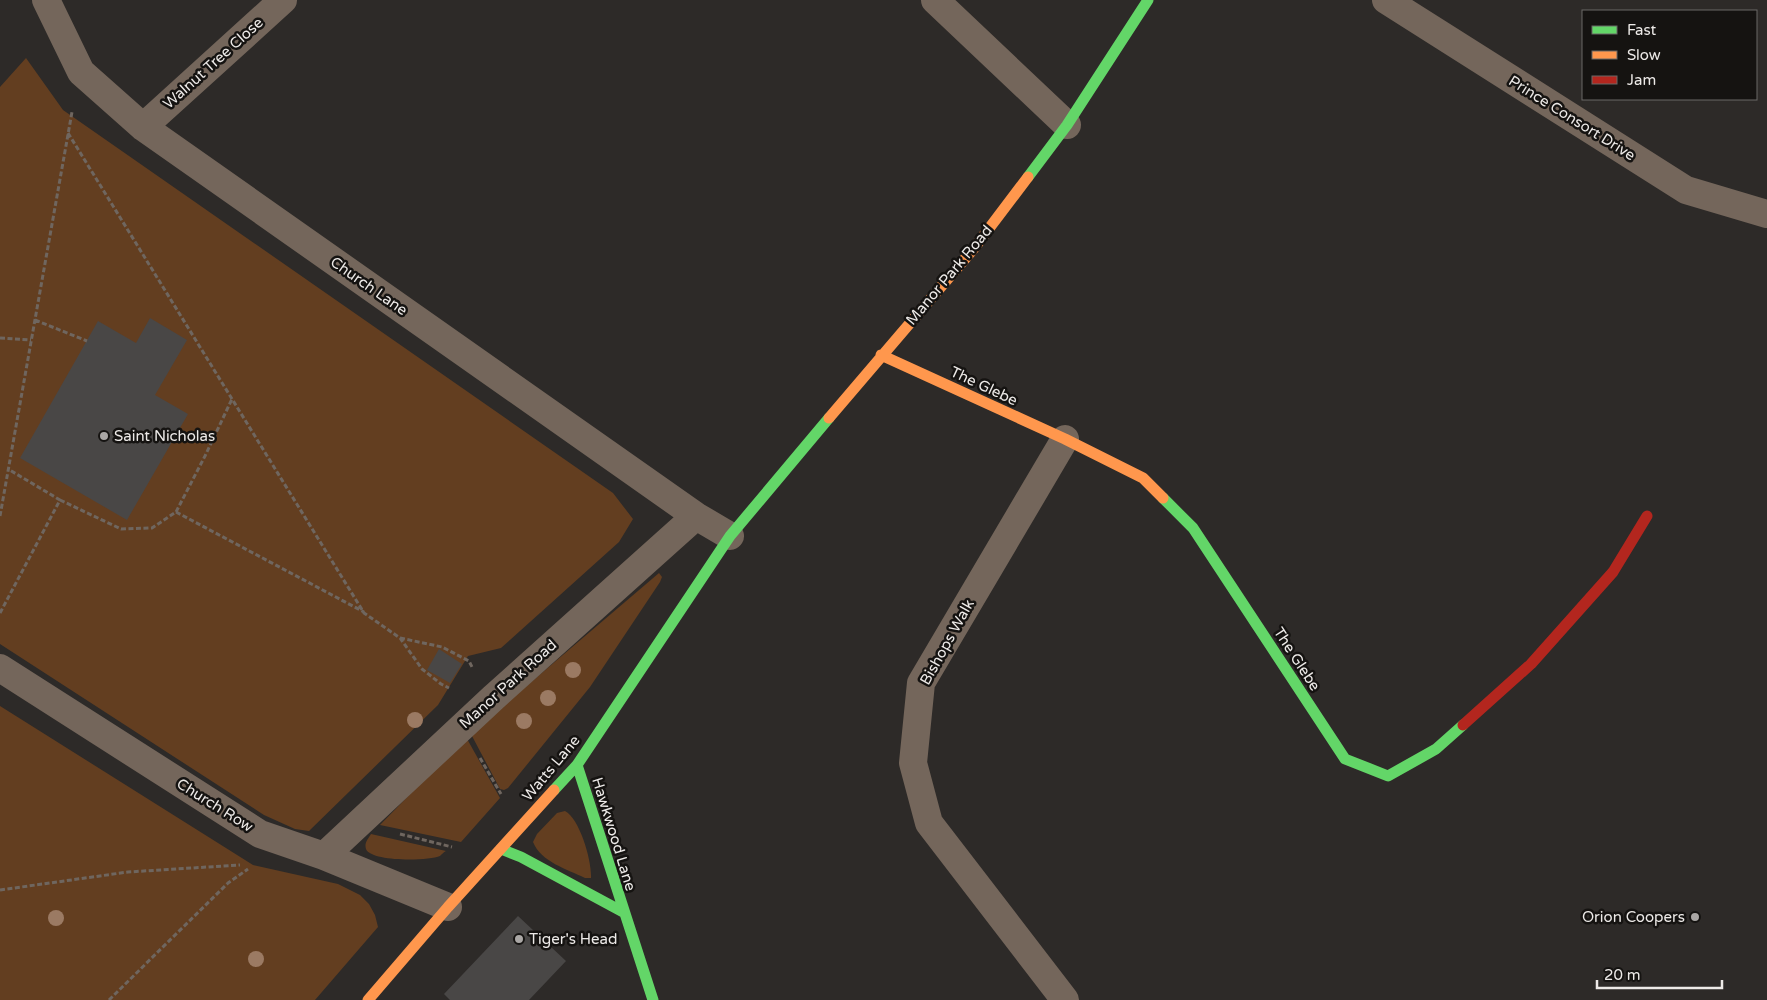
<svg xmlns="http://www.w3.org/2000/svg" width="1767" height="1000" viewBox="0 0 1767 1000" font-family="'Varela Round',sans-serif">
<style>
.green{fill:#633e20}
.building{fill:#494746}
.lines{fill:none;stroke-linecap:round;stroke-linejoin:round}
.path{stroke:#6f665f;stroke-width:3;stroke-dasharray:5 2.5;stroke-linecap:butt}
.street{stroke:#74665b;stroke-width:28}
.fast{stroke:#63d668;stroke-width:11}
.slow{stroke:#ff974d;stroke-width:11}
.jam{stroke:#b3261e;stroke-width:11}
.tree{fill:#9b7a63}
.poi-dot{fill:#aaa7a5;stroke:#151311;stroke-width:2}
.labels{text-anchor:middle;dominant-baseline:central;stroke-width:5;stroke-linejoin:round;paint-order:stroke}
.street-label{font-size:15px;fill:#edeae8;stroke:#151311}
.poi-label{font-size:15px;fill:#edeae8;stroke:#151311;text-anchor:start}
</style>
<rect width="100%" height="100%" fill="#2d2a28"/>
<path class="green" d="M26,58l37,52 550,383 20,26 -14,23 -118,106 -33,8 -30,49 -129,126 -14,-2 -31,-14 -264,-171v-557z
M659,573l3,4 -2,5 -70,105 -82,101 -4,2 -4,-1 -28,-53 3,-6z
M0,706l253,159 85,19 22,11 9,9 6,11 3,12 -63,73h-315z
M466,737l34,61 -39,44 -81,-17z
M565,811c15,8 27,50 26,67h-6c-18,-9 -44,-16 -52,-36l4,-8 20,-21z
M371,834l75,17c-1,0 -5,4 -6,5 -12,5 -69,6 -74,-7 -2,-6 2,-10 5,-15z"/>
<path class="building" d="M150,318l37,22 -32,55 33,19 -61,106 -107,-62 78,-137 38,22z
M439,649l23,15 -12,19 -23,-13z
M518,916l48,45 -37,39h-79l-6,-6z"/>
<g class="lines">
<path class="path" d="M68,133l296,480 36,25 22,31 19,15 8,4
M35,320l52,21
M0,338l31,2
M60,500l61,29 31,-1 24,-16 29,-56 27,-57
M176,512l188,100
M0,516l72,-404
M0,613l60,-113 -52,-31
M400,638l42,9 27,14 3,6 -1,1
M480,758l21,36
M400,834l52,13
M0,890l128,-18 112,-7
M109,1000l119,-117 20,-14"/>
<path class="street" d="M46,0l35,72 62,55 553,389 34,20
M935,0l132,125
M1386,0l300,190 81,24
M143,127l140,-127
M0,668l260,166 64,22 124,51
M324,856l169,-158 203,-182
M1065,1000l-136,-177 -16,-60 8,-80 144,-244"/>
<path class="fast" d="M1028,177l39,-52 81,-125
M1163,498l30,30 152,231 43,17 48,-27 27,-24
M577,765l76,235
M554,790l23,-25 153,-229 99,-118
M501,849l20,8 102,55"/>
<path class="slow" d="M881,355l184,84 78,39 20,20
M829,418l146,-171 53,-70
M368,1000l80,-93 106,-117"/>
<path class="jam" d="M1463,725l68,-61 82,-92 34,-56"/>
</g>
<g class="tree">
<circle cx="573" cy="670" r="8"/>
<circle cx="548" cy="698" r="8"/>
<circle cx="415" cy="720" r="8"/>
<circle cx="524" cy="721" r="8"/>
<circle cx="56" cy="918" r="8"/>
<circle cx="256" cy="959" r="8"/>
</g>
<g class="poi-dot">
<circle cx="104" cy="436" r="5"/>
<circle cx="1695" cy="917" r="5"/>
<circle cx="519" cy="939" r="5"/>
</g>
<g class="labels">
<g class="street-label">
<text transform="translate(213 63) rotate(-42)">Walnut Tree Close</text>
<text transform="translate(1572 118) rotate(32)">Prince Consort Drive</text>
<text transform="translate(949 275) rotate(-50)">Manor Park Road</text>
<text transform="translate(369 286) rotate(35)">Church Lane</text>
<text transform="translate(984 386) rotate(25)">The Glebe</text>
<text transform="translate(947 642) rotate(-61)">Bishops Walk</text>
<text transform="translate(1297 659) rotate(57)">The Glebe</text>
<text transform="translate(508 684) rotate(-42)">Manor Park Road</text>
<text transform="translate(551 768) rotate(-50)">Watts Lane</text>
<text transform="translate(215 805) rotate(32)">Church Row</text>
<text transform="translate(614 834) rotate(73)">Hawkwood Lane</text>
</g>
<g class="poi-label">
<text x="114" y="436">Saint Nicholas</text>
<text x="1685" y="917" text-anchor="end">Orion Coopers</text>
<text x="529" y="939">Tiger's Head</text>
</g>
</g>
<rect x="1582" y="10" width="175" height="90" fill="#151311" stroke="#6b6967"/>
<rect x="1592" y="26" width="25" height="8" fill="#63d668" stroke="#6b6967"/>
<text x="1627" y="35" font-size="15" fill="#edeae8">Fast</text>
<rect x="1592" y="51" width="25" height="8" fill="#ff974d" stroke="#6b6967"/>
<text x="1627" y="60" font-size="15" fill="#edeae8">Slow</text>
<rect x="1592" y="76" width="25" height="8" fill="#b3261e" stroke="#6b6967"/>
<text x="1627" y="85" font-size="15" fill="#edeae8">Jam</text>
<path d="M1597 980v8h125v-8" fill="none" stroke="#edeae8" stroke-width="2.5"/>
<text x="1604" y="980" font-size="15" fill="#edeae8" stroke="#151311" stroke-width="4" paint-order="stroke">20 m</text>
</svg>
